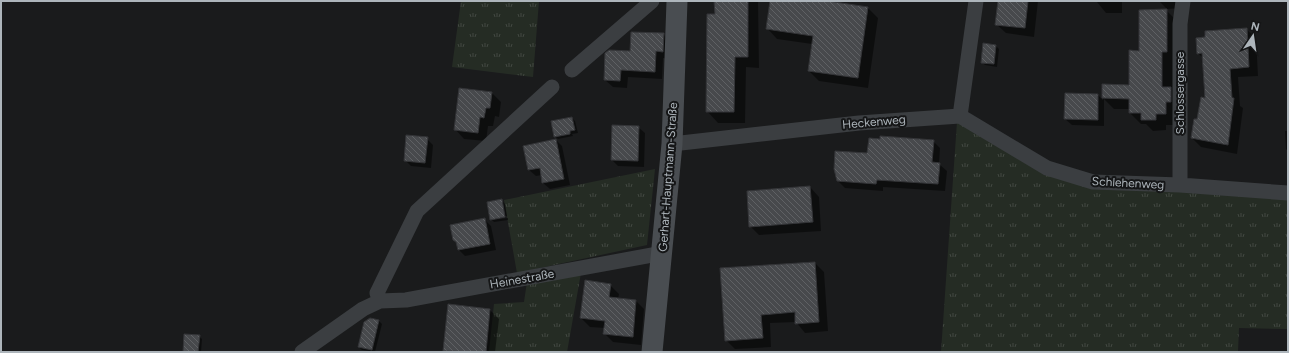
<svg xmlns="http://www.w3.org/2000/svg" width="1289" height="353" viewBox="0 0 1289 353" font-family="Figtree,sans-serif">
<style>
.grass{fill:url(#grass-tufts)}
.shadow{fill:#0007}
.building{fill:url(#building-back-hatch);stroke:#343538}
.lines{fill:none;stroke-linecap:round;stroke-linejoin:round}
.street{stroke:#3b3e41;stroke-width:15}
.secondary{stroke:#494d51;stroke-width:21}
.labels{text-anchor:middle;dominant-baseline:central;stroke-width:4;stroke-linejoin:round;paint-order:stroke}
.street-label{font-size:12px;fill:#adb5bb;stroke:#151617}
</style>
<defs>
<pattern id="grass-tufts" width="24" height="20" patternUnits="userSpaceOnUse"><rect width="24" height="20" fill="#252c24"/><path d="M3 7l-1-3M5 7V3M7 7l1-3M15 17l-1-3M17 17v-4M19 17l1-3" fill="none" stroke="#424842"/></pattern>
<pattern id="building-back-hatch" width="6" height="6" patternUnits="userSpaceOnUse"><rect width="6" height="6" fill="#47494c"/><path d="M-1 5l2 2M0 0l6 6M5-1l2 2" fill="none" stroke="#5f6164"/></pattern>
</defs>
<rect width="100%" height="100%" fill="#1a1b1c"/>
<path class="grass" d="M461,1h78l-6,76 -81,-10z
M957,122l88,49 243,26v132l-49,-1 -1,23 -297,1z
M655,169l-8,76 -130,28 -13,-73z
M581,273l-14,79h-78l5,-48 30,-2 3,-20z"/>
<path class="shadow" d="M715,1h43l1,67 -13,-1 -1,56h-27l-11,-12 9,-96z
M771,1h51l46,7 10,10 -10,70 -49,-7 -10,-10 3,-27 -35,-5 -10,-11z
M999,1h39l-4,36 -28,-4 -10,-9z
M1089,1h33v12h-16l-9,-11z
M1159,1h29l-5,7 -16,1z
M1166,10l11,11v104h-11v5l-13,1 -7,-7h-5l-11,-11v-4h-16l-10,-10v27l-32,-1 -7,-6 33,-24 5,5v-15l27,1 10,-34z
M1246,29l10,9 2,38 -20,1 2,29 3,2 -6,46 -36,-7 -9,-9 14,-39 -2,-40 -6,-6z
M663,34l8,8 -1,17 -7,-1 -1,21 -34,-2 -1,11 -14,-1 -8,-7z
M983,44l13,2 3,3 -2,18 -12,-2 -3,-3z
M1288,48v27l-1,-1z
M492,93l9,9 -2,15 -4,-1 -2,10h-5l-2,15 -22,-2 -9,-10z
M572,118l3,3 3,12 -6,1 1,2 -15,3 -3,-3z
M638,127l7,6 -1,34 -26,-1 -6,-6z
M1285,131h3v20l-2,-2z
M427,139l6,6 -2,23 -20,-2 -6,-6z
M556,140l6,6 8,39 -20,4 -7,-6 -1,-8 -6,1 -7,-6 -5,-23z
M933,141l7,7 -1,16 8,7 -2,20 -62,-4v4l-38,-3 -7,-7 30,-26z
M810,187l9,10 2,34 -62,4 -9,-9z
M502,201l3,3 2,12 -15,2v2l-1,-1z
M508,218v2l-14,2 -2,-2z
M485,220l6,6 5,24 -31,6 -6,-6z
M815,263l9,9 4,59 -23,2 -9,-11 -26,1 1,24 -36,2 -9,-9z
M610,285l9,9 -1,5 18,2 8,8 -3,36 -28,-3 -8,-8v-6l-15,-1 -9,-9z
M449,305l41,5 9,9 -4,33h-51z
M379,321l3,3 -7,28 -13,-2 -3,-3z
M199,336l3,3 -1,13h-17z"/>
<path class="building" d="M714,1h34v56h-13l-1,55h-28l1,-98h8z
M770,1h58l40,6 -10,71 -50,-7 5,-35 -47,-7z
M998,1h30l-3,27 -30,-3z
M1167,9v43h-5v35h9v15h-5v12h-10v6h-15v-7h-12v-14l-27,-1v-14l27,1v-35l10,1v-41z
M1247,28l2,39 -19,2 2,29h2l-6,47 -37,-7 3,-19h3l4,-22 4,1 -3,-45 -5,1 -1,-16 9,-1v-6z
M631,32l33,1 -1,19 -7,-1 -1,21 -34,-2 -1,11 -16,-1 1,-27 4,-3 21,1z
M983,43l13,2 -2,19 -13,-1z
M459,88l33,4 -2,16h-4l-2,10 -4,-1 -2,16 -24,-3z
M1065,93l33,1v26l-34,-1z
M572,117l3,13 -5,1v3l-16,3 -3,-16z
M612,125l27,1 -1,35 -27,-1z
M406,135l22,2 -3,26 -21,-2z
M880,136l54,4 -2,22 8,1 -2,21 -61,-4 -1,4 -39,-3 -3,-12 1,-18 32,2 2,-15 11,1z
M556,139l8,40 -22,4 -2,-15 -12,2 -5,-24z
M810,186l3,36 -64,5 -2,-36z
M502,199l3,18 -15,3 -3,-18z
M485,218l5,26 -32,6 -2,-8 -3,-2 -3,-15z
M815,262l4,60 -24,2v-12l-34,3 2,23 -38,3 -5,-73z
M585,280l26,4 -2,13 27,3 -3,37 -30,-3 2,-13 -25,-3z
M448,304l42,5 -4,43 -43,-1z
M370,318l9,2 -7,30 -14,-3 6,-25z
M184,334l16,1 -2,17h-15z"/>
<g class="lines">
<path class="street" d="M572,70l80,-69
M960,116l87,52 46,14 87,3 108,8
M960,116l16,-115
M672,144l187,-21 101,-7
M1180,185v-161l3,-23
M380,301l-3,-8 40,-82 135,-124
M302,352l61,-43 17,-8 26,-1 257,-47"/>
<path class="secondary" d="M652,352l20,-208 5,-143"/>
</g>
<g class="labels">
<g class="street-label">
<text transform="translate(1180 93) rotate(-90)">Schlossergasse</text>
<text transform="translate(874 122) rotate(-5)">Heckenweg</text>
<text transform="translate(668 177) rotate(-86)">Gerhart-Hauptmann-Straße</text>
<text transform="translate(1128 183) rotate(3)">Schlehenweg</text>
<text transform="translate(522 279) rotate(-10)">Heinestraße</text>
</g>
</g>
<rect width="1289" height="353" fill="none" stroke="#adb5bb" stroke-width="4"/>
<g transform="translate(1253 36) rotate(13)" stroke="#151617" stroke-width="3" paint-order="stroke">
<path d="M0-3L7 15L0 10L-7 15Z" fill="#adb5bb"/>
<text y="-6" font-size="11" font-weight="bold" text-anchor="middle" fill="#adb5bb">N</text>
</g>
</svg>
